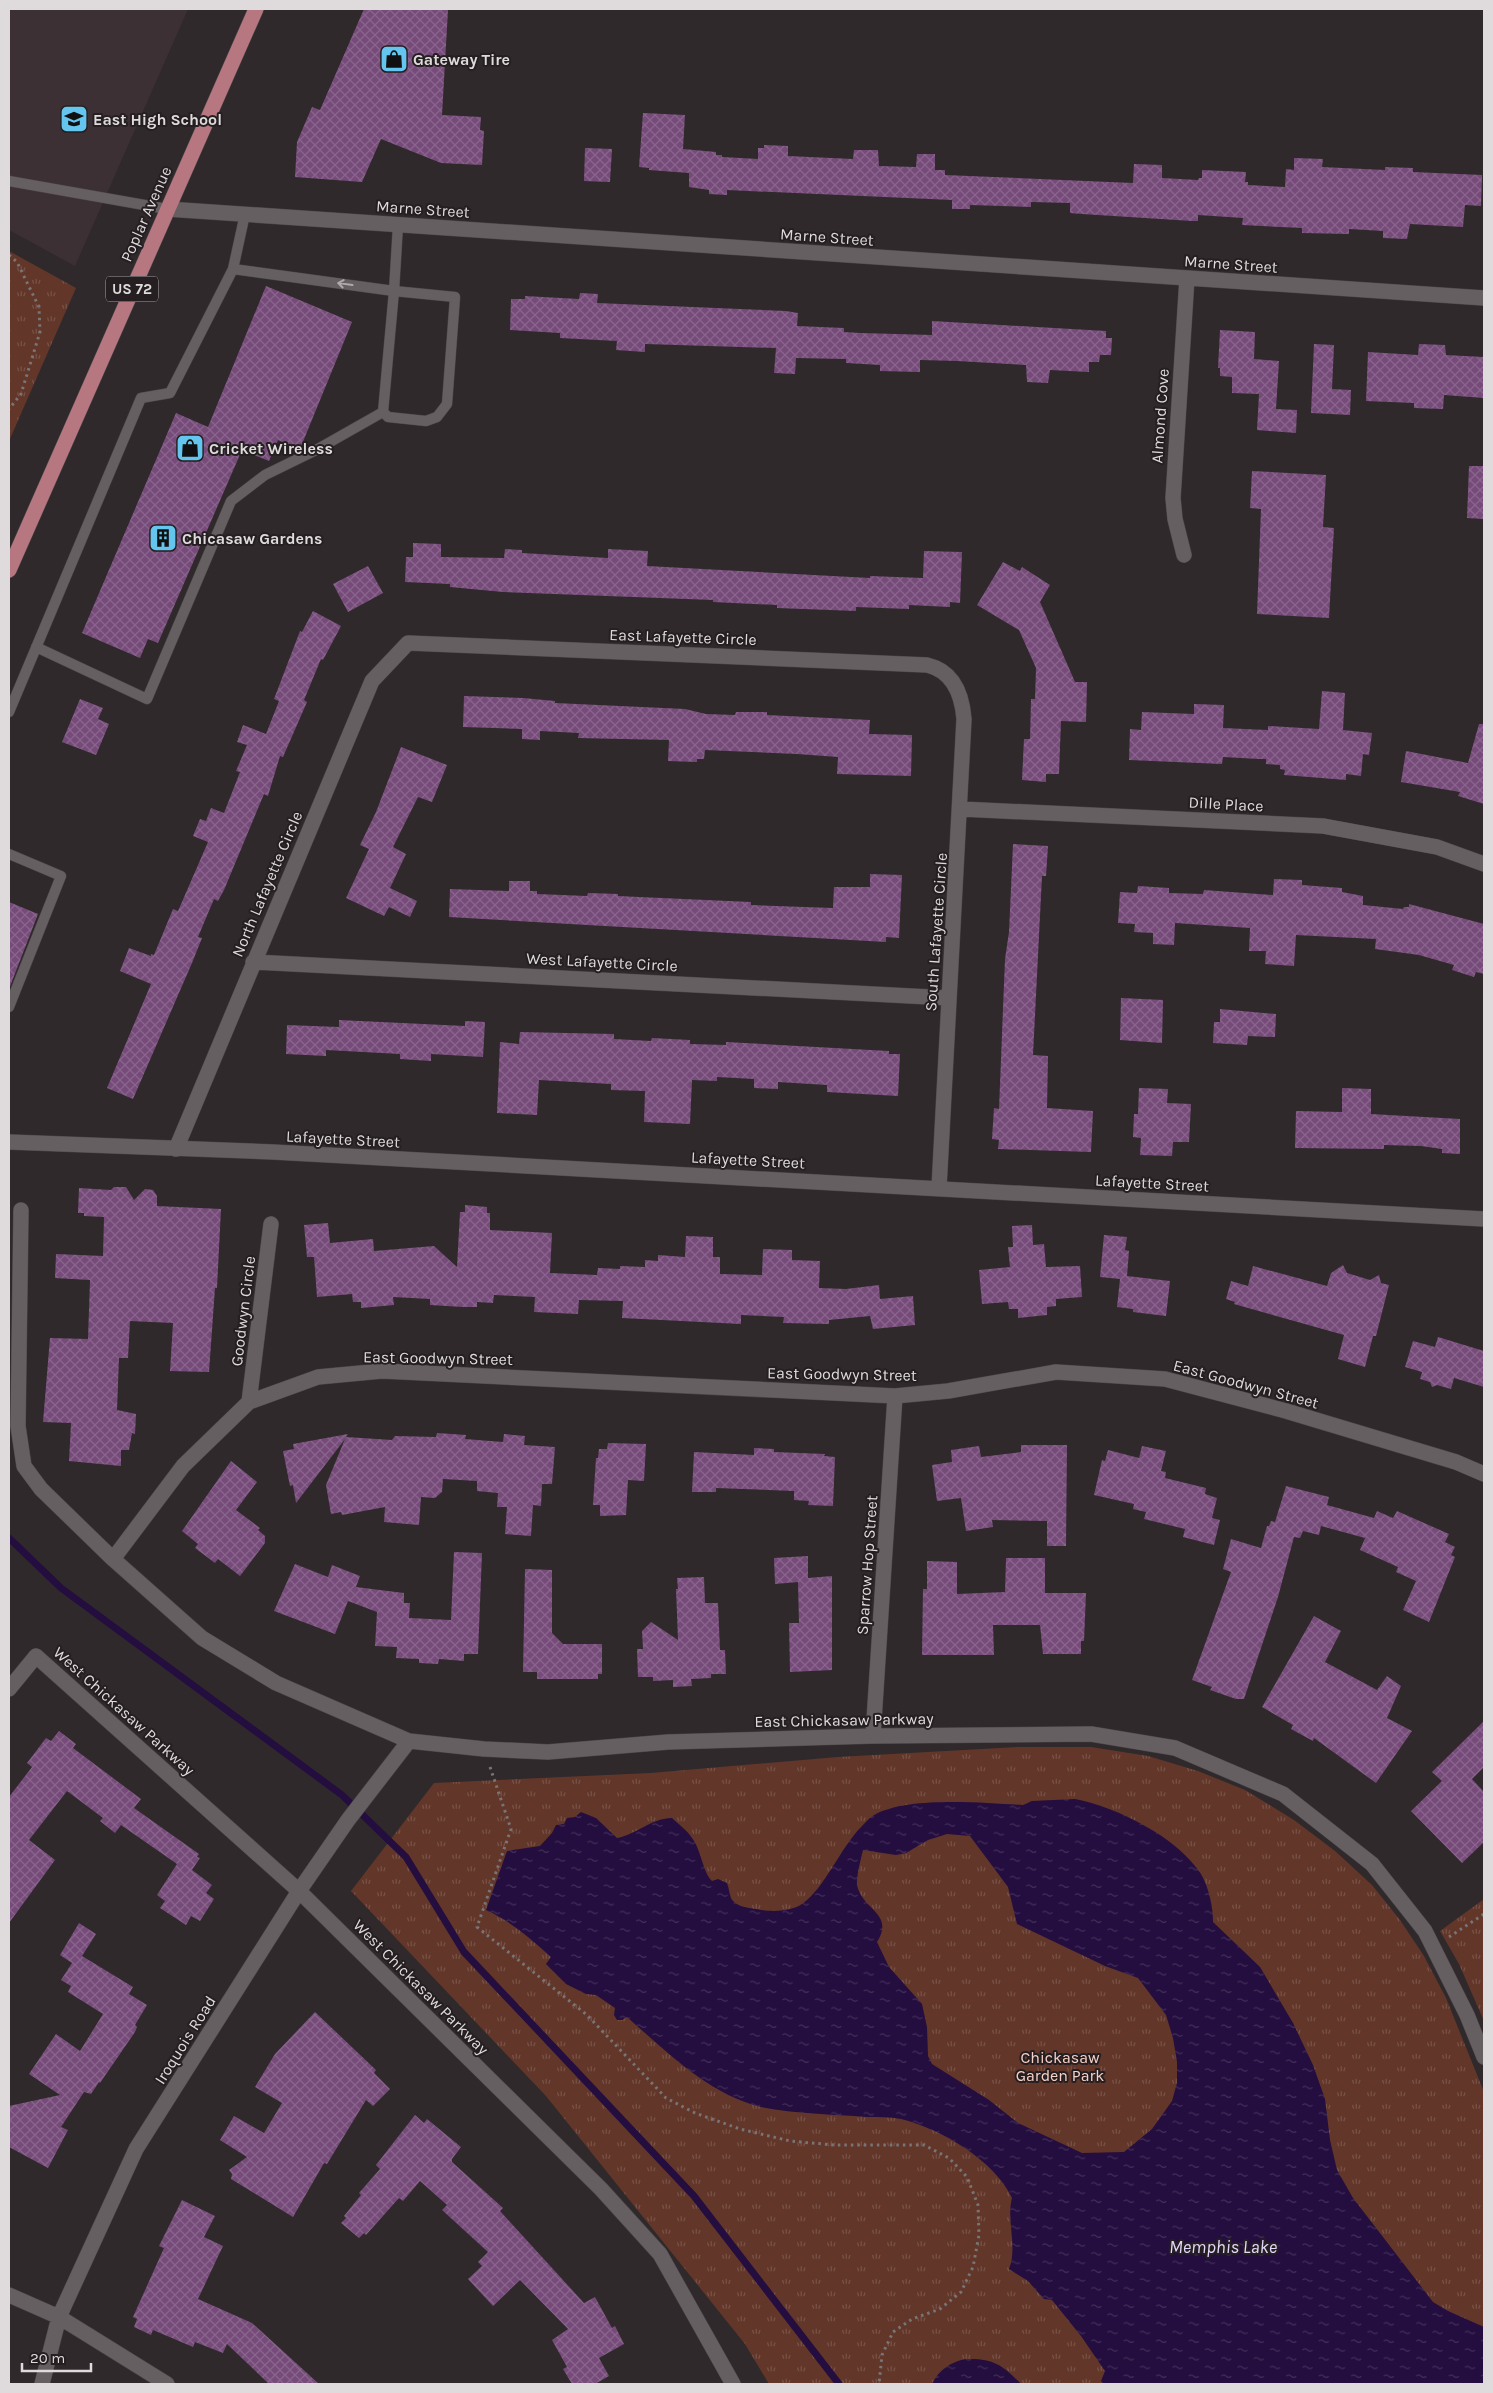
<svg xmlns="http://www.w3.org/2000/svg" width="1493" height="2393" viewBox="0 0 1493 2393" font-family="Karla,sans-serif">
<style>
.built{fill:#3c3035}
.park{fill:url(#park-tufts)}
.water{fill:url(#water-ripples);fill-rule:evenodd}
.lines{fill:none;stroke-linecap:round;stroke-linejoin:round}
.stream{stroke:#240d3f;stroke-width:7}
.building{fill:url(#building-cross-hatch)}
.lane-casing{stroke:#4b4648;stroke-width:11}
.street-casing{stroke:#4b4648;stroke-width:16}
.secondary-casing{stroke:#4b4648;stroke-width:16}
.primary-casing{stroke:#4b4648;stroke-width:16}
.path{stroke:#797476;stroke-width:3;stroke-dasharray:2.5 4;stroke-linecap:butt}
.lane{stroke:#665f62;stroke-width:10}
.street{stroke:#665f62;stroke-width:15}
.secondary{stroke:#665f62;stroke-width:15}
.primary{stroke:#b67780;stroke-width:15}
.oneway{stroke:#afa9ab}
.labels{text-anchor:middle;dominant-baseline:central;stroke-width:4;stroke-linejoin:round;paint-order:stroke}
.shield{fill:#251f22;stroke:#a7a3a4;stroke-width:1}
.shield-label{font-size:15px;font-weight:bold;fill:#dfdbdc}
.poi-label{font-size:16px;font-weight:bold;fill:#dfdbdc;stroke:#251f22;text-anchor:start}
.street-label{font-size:16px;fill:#dfdbdc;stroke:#251f22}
.park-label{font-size:16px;fill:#f9d1c6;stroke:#251f22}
.water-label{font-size:18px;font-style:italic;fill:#e4d9fc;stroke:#251f22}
</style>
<defs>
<pattern id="park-tufts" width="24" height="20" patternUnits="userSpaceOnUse" patternTransform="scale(1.25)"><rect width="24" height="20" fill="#623629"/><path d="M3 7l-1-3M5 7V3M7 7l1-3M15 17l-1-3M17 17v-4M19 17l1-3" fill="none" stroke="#785247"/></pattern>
<pattern id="water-ripples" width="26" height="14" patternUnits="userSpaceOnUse" patternTransform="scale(1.25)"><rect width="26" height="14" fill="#240d3f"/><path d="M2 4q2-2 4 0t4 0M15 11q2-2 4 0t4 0" fill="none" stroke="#43305a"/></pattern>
<pattern id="building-cross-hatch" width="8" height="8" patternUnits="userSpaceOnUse" patternTransform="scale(1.25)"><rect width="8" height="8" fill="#764b7a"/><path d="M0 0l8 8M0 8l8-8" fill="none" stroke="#89648c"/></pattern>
</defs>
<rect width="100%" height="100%" fill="#2f292c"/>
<path class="built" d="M9,9h179l-113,257 -66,-36z"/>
<path class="park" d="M9,251l67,37 -67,153z
M1018,1747h73l57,9 50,15 47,19 49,30 41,31 37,34 28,35 24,36 22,42 38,94v292h-715l-24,-40 -199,-248 -195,-205 83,-108 217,-10 187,-16z
M1484,1899v122l-25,-57 -19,-33z"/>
<path class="water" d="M1075,1799c42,8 102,38 126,75 8,14 12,33 12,48l47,45 33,56 20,42 12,34 5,41 7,30 16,28 80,104 15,9 36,16v57h-380l-3,-3 4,-10 -24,-35 -29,-36 -8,-1 -16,-18 -19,-12c9,-23 -3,-48 3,-71 -18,-38 -71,-69 -111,-79 -11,-2 -23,-2 -34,-2 -35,-3 -72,-3 -106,-10 -53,-13 -95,-56 -134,-90l-5,3h-5l-3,-5 1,-7 -19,-13 -10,-1 -20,-10 -20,-20 5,-7c-21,-19 -39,-35 -65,-47l21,-59 33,-5 12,-13 4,-8 8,-1 3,-6 8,-1 6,-5 15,6 21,20c21,-4 32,-19 55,-20 6,6 15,12 20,20 9,11 11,35 20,43l6,-2 9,4c2,5 2,10 4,15 5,10 21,10 31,12 12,2 30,1 40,-6 23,-16 38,-56 60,-78 4,-4 9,-10 14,-12 33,-18 110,-11 147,-9l9,-4zM947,1834l23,2 38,51 9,37 88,42 33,12 28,37 7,23 4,24v21l-5,18 -20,28 -28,23 -42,1 -64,-30 -29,-23 -57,-36 -4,-8 -1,-29 -5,-23 -33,-37 -12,-25c18,-29 -15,-32 -20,-57 -1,-7 4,-27 6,-35l33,5 10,-2 22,-13z
M966,2359c27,-1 37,6 55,25h-89c7,-14 18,-22 34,-25z"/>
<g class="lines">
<path class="stream" d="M9,1538l52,50 281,207 64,62 58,95 230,244 145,188"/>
</g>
<path class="building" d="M364,9l84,1 -6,105 39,2 -1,13 4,1 -2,34 -41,-2 -60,-24 -19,43 -67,-5 2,-35 15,-35 8,3z
M643,113l42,2 -2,34 33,3v3h6v2l36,2v-11h6v-3l24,1v10l65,3 1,-9h24l1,16 37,1 1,-13h18v16h10v5l188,8 1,-19 28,1v13l36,2 1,-2h3v-8l44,2 -1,10h3v3l37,2 1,-18 8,1v-12l29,1 -1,8 63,3v-3l28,1v4l69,3 -1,31 -16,-1 -2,22 -53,-3 -3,15 -24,-1v-7l-34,-2v5l-47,-1v-5l-60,-3 1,-7 -45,-3v6h-6l-110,-7 -12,-1v-10l-39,-1v5l-61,-2v4h-18v-9l-225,-10v5l-18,-1v-4l-20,-3v-14l-40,-3v-2l-10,-1z
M585,148l27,1 -2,33 -26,-1z
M266,286l86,36 -52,127 -22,-9 -9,21 -27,-11 -84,193 -10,-4 -8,19 -58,-25 94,-220 32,14z
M580,293l18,1 -1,9 189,8 12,2 -1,13 47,2v4l16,1 72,2v-14l174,10v7h6l-1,17h-11l-1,7h-10v10l-39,-2 -2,13 -21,-1 -1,-17 -69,-4 -37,-1v12l-40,-1v-6l-34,-2v-4l-50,-1 -1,16 -21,-1 2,-25 -131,-4v8l-29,-2 1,-9 -57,-3v-5l-50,-3 1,-31h14v-3l54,3z
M1220,330l35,2 -1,27 25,2 -3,48 21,1 -1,23 -39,-3 2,-36 -27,-1v-16l-12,-1v-8h-2z
M1314,344l20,1 -2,44 19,1 -1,25 -39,-2z
M1419,344l26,1 1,10 38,2v41l-40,-3 -1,14 -29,-1v-5l-48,-2 2,-49 50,3z
M1469,466h15v53l-17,-1z
M1252,471l74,4 -3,52 11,1 -5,90 -72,-4 4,-105 -11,-1z
M413,543l28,1v13l63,1 1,-9 17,1v3l86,5v-9l40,2 -1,15 223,12v-2l53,2 1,-27 38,1 -2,51 -10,-1v5l-41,-2v4l-53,-2v4l-79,-3v-3l-64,-3v-2l-210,-8 -53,-5v-3l-45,-2 1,-25h7z
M1003,562l17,9 2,-4 28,18 -10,17 35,80h12l-1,40 -25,-1 -2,53h-13v8l-24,-2 2,-41h6l1,-40h4l1,-31 -17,-38 -42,-25z
M368,566l15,27 -35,19 -15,-28z
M313,611l28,15 -18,34 -2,-1 -17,41 3,2 -24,55 -3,-1 -12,40 -4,-2 -40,96 -6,11 -4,-2 -16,38 4,1 -10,25 -59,136 -26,-11 44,-104 -31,-13 9,-23 22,8v-2l3,1 19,-46 5,2 30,-69 -15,-6 7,-17 6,2 5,-13 13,5 16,-41 -4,-1 11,-26 -10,-3 6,-17 23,9 13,-33 -5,-2 26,-68 2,1z
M1322,691l23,2 -2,37 29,3 -3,22 -6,-1 -2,22 -15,-2v6l-62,-5 1,-5 -5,-1v-4l-14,-1v-5h-7l-36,-2 -1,7 -93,-4 1,-31 11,1 1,-18 52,2v-10l30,1 -1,23 45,2v-4l51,3z
M464,696l59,2 32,3v2l130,6 21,5 29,1 1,-3h31v3l103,5 -1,14 43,1 -1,41 -74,-2 1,-17 -41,-3 -92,-4 -1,9h-7v3l-29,-1 1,-21 -91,-2 1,-5 -39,-2v9l-18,-1v-10l-59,-2z
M80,699l23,9 -5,11 11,5 -13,31 -34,-13z
M1479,724h5v80l-26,-8 2,-4 -59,-10 5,-31 62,12z
M401,747l46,18 -15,37 -14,-5 -25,50 13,7 -16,34 27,13 -7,16 -21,-10 -5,9 -38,-18 23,-49 -9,-4 16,-33z
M1013,844l35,2 -2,30h-4l-9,179 15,1 -1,52 46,3 -2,41 -93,-3 1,-9 -7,-1 2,-31 5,1 6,-150 4,-27z
M870,874l32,1 -3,63 -13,-1v5l-437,-25 1,-28 59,2v-10h21v10h7v3l50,2 1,-3 30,1v2l21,1 112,5v3l82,3 1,-21h36z
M1274,879l28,1v5l40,3v4l21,4v9l40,4 1,-2h5v-3l75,20v50l-8,-2 -2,5 -22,-7 2,-5 -35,-10 -44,-6 1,-10 -80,-4 -2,31 -29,-2 1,-13h-17l1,-23 -75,-5 -1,22 -21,-1v-11l-19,-1 1,-8 -17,-1 2,-31 17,1 1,-7 31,2v5l34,1 1,-4 69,5z
M9,902l29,12 -29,75z
M1121,998l42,2 -1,43 -42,-3z
M1220,1009l56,5 -1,23 -27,-1 -1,9 -34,-2 1,-21h6z
M339,1020l126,6v-5l20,1 -2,35 -52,-3v7l-31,-2v-5l-74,-4v6l-40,-2 1,-29 52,2z
M520,1032l94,2v5l37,2 1,-3 38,2v4l36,1v-3l163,9v3h11l-2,42 -71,-4v-7l-49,-3v7l-24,-1v-9l-37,-2v4l-25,-1 -2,44 -46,-2 1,-31 -34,-1v-6l-72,-4 -2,35 -40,-2 3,-71 19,2z
M1139,1088l29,1 -1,14 24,1 -2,38h-16l-1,14 -32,-1 1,-17 -8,-1 1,-23h4z
M1342,1088l29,1v25l89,5v35l-18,-1v-4l-21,-3 -37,-1v4l-89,-1 1,-37 46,1z
M114,1187h12l8,13 11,-11 8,1 4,6v10l64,3 -4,79h-2l-6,84 -39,-1 3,-48 -43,-2 -2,37h-9l-2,52 19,4 -1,20 -3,-1 -3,17h-8v16l-52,-5 2,-38 -28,-1 7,-84 38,1 2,-59 -35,-2 1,-24 47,2 1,-39 -20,-1v-3h-6l1,-25 32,2z
M465,1205l22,2v6h3v17l62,3 -2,40 47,2 1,-7 22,1v-3l25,1v-7l13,1v-6l27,2 1,-21 27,1v20h7v17l42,1 1,-26 29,1v10l28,1 -1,27 27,1 33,-4 1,14 33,-3 2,29 -42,4 -3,-13 -41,4v4l-46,-1 1,-6 -43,-2v9l-119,-6 1,-17 -44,-1 -1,14 -44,-2 1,-15 -41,-2 -1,8 -16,-1v5h-14l-33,-2v-6l-37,-2 1,8 -33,3v-6h-8l-1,-8 -35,3 -3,-40h-7l-3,-32 24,-2 2,20 43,-4 1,12 60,-5 23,21 3,-55h5z
M1032,1225l1,20 11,-1 2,23 34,-1 2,31 -26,2v7l-9,1v8l-29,3v-9h-9l-1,-7 -26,2 -3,-34 31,-3 -2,-20h5l-1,-21z
M1104,1235l23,2 -2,13 4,1 -2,25 43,5 -4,35 -33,-4v-3l-16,-2 3,-28 -20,-2z
M1343,1265l4,8 23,7 9,-5 2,8 8,2 -13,51h-3l-8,31 -27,-8 6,-24 -110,-31 1,-2 -9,-3 5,-18 17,5 5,-20 74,20 4,-13z
M1438,1337l46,14v36l-30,-9 -3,11 -14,-4 -5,2 -2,-5 -10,-3 2,-7 -17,-5 8,-26 22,6z
M437,1433l29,2 -1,4 38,3 1,-8 21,2 -1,9 31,2 -3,37h-10l-1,22 -8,-1 -2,31 -26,-2 2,-27h-10l1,-14 -21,-2v-10l-34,-2 -1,13 -7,6 -14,-1 -2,28 -35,-3 1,-15 -43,8 -1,-3 -10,2 -5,-29 19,-46 -49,64 -3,-18 -3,1 -7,-35 11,-2 -1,-5 55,-10 -2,3 46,3 3,-4 41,1z
M608,1443l38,1 -2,37 -16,-1 -2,35 -26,1v-11h-7l3,-47h2l1,-9h8z
M1021,1445h46l-1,101h-19v-25l-55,-1 1,7 -27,4 -5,-33 -24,3 -5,-36 20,-3 -1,-12 28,-4 2,11 40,-5z
M1142,1446l24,5 -5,20 5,1 -1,6 41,10 -1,6 12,4 -5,20 8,2 -6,25 -31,-8 2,-8 -41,-10 2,-7 -13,-3 1,-5 -40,-9 8,-35 3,1 3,-11 31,8z
M754,1448l20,1v3l51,2 -1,2 11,1 -2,49 -25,-1 1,-4 -15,-1v-9l-78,-3v4h-24l2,-40 60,3z
M231,1461l26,21 -21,28 24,18 -2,2 7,6v7l-25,33 -22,-17 -3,4 -20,-15 3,-4 -16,-13z
M1286,1486l43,11 -2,8 47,13 3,-7 16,7 4,-7 52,23 -4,8 10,5 -4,8 4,2 -26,65 -26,-12 13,-29 -20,-9 2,-5 -38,-17 5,-12 -44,-12 -2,9 -16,-4 -3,7 -6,-1 -16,60 -34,102h-8l-26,-9 2,-3 -20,-7 39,-108 -8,-3 8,-30 30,9 6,-22h2l2,-5 4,1z
M454,1552l28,1 -4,101h-14v7l-25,-2 -1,5 -19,-1v-4l-23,-1 1,-11 -22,-1 2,-34 -29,-11 -13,33 -61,-23 21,-47 33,13 4,-12 28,11 -4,11 48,6v10h6l-1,15 42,2z
M808,1556v22l24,-2v94l-42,2 -1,-49h10l-1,-41 -23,2 -1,-26z
M1006,1558h39v35h41l-2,48h-3v13h-38l-3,-29h-47l1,30h-72l1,-66h4v-28l30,1v32l48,-2z
M525,1569l27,1v63l11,11h39v30h-4v5h-61v-7h-14z
M704,1577l1,26h13l2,47h5l1,24h-15v4l-20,1 1,7 -19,1v-7l-20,1v-4h-15l-1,-28h6l-1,-18 9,-9 27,18 -2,-51h2l-1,-11z
M1314,1616l27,15 -16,31 52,28 10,-14 14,10 -14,32 25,13 -36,52 -62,-45 -1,3 -22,-12 2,-4 -31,-18z
M1484,1721v46l-12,12 12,13v50l-22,21 -51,-52 31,-30 -10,-9z
M59,1731l17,13 -3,4 68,51 -7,9 65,46 -2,3 3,1 -8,12 20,15 -6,8 8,6 -14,22 -9,-5 -5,9 -26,-17 5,-7 -8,-6 20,-31 -56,-39 -6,8 -15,-12 3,-3 -36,-27 -38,49 26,20 -46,63v-126l23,-30 -5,-4 19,-25 5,3z
M79,1923l17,11 -14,22 51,31 -4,7 18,11 -12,20 2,2 -2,5 -35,51 -1,-1 -8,12 -7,-2 -23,35 7,3 -20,38 -39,-21v-41l51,-11 -31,-21 27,-40 24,17 23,-37 -35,-22 3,-6 -10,-6 11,-17 -12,-8z
M315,2012l61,58 -2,3 16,16 -17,17 -7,-6 -39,64 -3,-1 -31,54 -62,-38 1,-5 -3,-4 18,-13 -27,-17 14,-24 30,17 18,-30 -27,-16 20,-33z
M415,2115l9,8 3,-4 34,28 -9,12v3l51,46 -3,3 84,92 11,-6 17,31 3,-2 9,18 -25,14 10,18 -14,8h-23l-9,-15 4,-2 -15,-27 16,-11 -48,-49 -27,26 -25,-27 14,-13 -4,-4 10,-10 -46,-42 5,-5 -27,-24 -17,20 -4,-3 -33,37 -2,-2 -5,5 -18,-15 5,-5 -2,-2 17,-21 -2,-2 21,-24 -4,-4z
M182,2200l33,16 -11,21 19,9 -25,53 54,24 67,61h-50l-42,-40 -4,9 -28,-11 -2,5 -40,-17 -2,5 -17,-8 3,-8 -4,-2 31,-69 -5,-2z"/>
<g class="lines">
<defs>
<path id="lane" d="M9,181l158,28
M233,269l161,22 4,-66
M394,291l61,6 -8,107 -10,13 -11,4 -38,-4 -5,-5z
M36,647l111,52 84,-198 34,-26 51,-25 67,-38
M9,712l132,-314 29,-5 63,-124 12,-55
M9,854l52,22 -52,131"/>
<path id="street" d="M167,209l1317,89
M1184,555l-9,-36 -2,-21 14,-220
M961,809l362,17 114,21 47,17
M253,962l696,36
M176,1149l196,-468 36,-38 519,22c26,6 35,29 37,54l-25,469
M21,1210l-3,216 6,40 17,23 72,70 89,79 74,45 133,58 75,8 64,3 120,-10 205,-6 218,-2 84,14 108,46 89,70 53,67 42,84 17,42
M249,1402l22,-178
M113,1559l70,-93 66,-64 69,-25 64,-6 513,25 53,-5 108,-19 109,7 121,32 170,51 28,12
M9,1689l27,-33 263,235 302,298 59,65 73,130
M873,1736l22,-340
M9,2295l50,22 108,67
M42,2384l17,-67 77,-168 163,-258 49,-71 61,-79"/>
<path id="secondary" d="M9,1142l264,10 1211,67"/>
<path id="primary" d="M9,570l247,-561"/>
</defs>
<use href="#lane" class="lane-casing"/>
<use href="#street" class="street-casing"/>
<use href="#secondary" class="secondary-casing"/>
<use href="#primary" class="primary-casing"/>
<path class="path" d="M9,255l8,7 22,45 1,25 -19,62 -12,15
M490,1767l21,62 -34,98 110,88 79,83 29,15 45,16 50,12 44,4h90l25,13 18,19 11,28 1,30 -6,32 -12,25 -21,17 -28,10 -19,13 -11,23 -3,29
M1449,1937l35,-23"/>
<use href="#lane" class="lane"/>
<use href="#street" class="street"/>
<use href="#secondary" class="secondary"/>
<use href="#primary" class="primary"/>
</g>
<defs><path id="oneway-shaft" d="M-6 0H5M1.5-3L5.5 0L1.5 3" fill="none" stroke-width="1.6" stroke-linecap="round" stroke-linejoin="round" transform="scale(1.25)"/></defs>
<use class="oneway" href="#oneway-shaft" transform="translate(345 284) rotate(-172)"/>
<defs>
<symbol id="shop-square" viewBox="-11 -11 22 22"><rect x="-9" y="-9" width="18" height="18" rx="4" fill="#64c5ee" stroke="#251f22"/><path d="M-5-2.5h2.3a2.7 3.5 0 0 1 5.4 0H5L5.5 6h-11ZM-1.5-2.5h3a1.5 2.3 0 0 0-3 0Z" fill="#111"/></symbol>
<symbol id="school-square" viewBox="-11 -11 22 22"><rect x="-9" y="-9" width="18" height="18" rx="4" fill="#64c5ee" stroke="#251f22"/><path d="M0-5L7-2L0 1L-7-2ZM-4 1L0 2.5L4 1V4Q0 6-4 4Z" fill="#111"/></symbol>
<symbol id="building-square" viewBox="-11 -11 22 22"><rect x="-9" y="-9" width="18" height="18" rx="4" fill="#64c5ee" stroke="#251f22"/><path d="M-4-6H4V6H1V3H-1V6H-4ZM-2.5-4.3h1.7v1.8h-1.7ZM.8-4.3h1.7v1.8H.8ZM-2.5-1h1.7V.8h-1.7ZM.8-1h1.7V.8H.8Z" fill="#111"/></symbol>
</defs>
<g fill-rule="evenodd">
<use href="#shop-square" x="378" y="43" width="32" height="32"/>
<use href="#school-square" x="58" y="103" width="32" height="32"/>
<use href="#shop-square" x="174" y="432" width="32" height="32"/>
<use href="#building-square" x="147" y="522" width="32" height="32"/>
</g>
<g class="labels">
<rect class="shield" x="106" y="276.5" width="52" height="25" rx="4"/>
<g class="shield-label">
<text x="132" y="289">US 72</text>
</g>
<g class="poi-label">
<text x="413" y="59">Gateway Tire</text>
<text x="93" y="119">East High School</text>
<text x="209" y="448">Cricket Wireless</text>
<text x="182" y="538">Chicasaw Gardens</text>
</g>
<g class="street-label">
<text transform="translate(423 209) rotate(4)">Marne Street</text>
<text transform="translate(146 214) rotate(-66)">Poplar Avenue</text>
<text transform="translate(827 237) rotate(4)">Marne Street</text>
<text transform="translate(1231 264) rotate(4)">Marne Street</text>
<text transform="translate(1160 416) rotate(-86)">Almond Cove</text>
<text transform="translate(683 637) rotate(2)">East Lafayette Circle</text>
<text transform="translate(1226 804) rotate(3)">Dille Place</text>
<text transform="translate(267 884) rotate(-67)">North Lafayette Circle</text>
<text transform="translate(936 932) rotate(-86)">South Lafayette Circle</text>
<text transform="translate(602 962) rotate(3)">West Lafayette Circle</text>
<text transform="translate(343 1139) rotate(3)">Lafayette Street</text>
<text transform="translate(748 1160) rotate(3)">Lafayette Street</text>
<text transform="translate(1152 1183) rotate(3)">Lafayette Street</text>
<text transform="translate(243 1311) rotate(-83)">Goodwyn Circle</text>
<text transform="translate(438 1358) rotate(1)">East Goodwyn Street</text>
<text transform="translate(842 1374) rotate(1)">East Goodwyn Street</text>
<text transform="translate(1246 1384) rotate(15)">East Goodwyn Street</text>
<text transform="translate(867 1565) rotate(-86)">Sparrow Hop Street</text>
<text transform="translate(124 1711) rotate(42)">West Chickasaw Parkway</text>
<text transform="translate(844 1720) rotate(-1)">East Chickasaw Parkway</text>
<text transform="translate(421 1987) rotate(45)">West Chickasaw Parkway</text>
<text transform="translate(185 2040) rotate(-58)">Iroquois Road</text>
</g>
<g class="park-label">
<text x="1060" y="2057">Chickasaw<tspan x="1060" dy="18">Garden Park</tspan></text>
</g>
<g class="water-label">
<text x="1223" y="2247">Memphis Lake</text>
</g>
</g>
<rect width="1493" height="2393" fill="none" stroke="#dfdbdc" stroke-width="20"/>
<path d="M22 2363v8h69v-8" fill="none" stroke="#dfdbdc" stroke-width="2.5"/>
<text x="30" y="2363" font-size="15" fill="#dfdbdc" stroke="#251f22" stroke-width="4" paint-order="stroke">20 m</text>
</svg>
